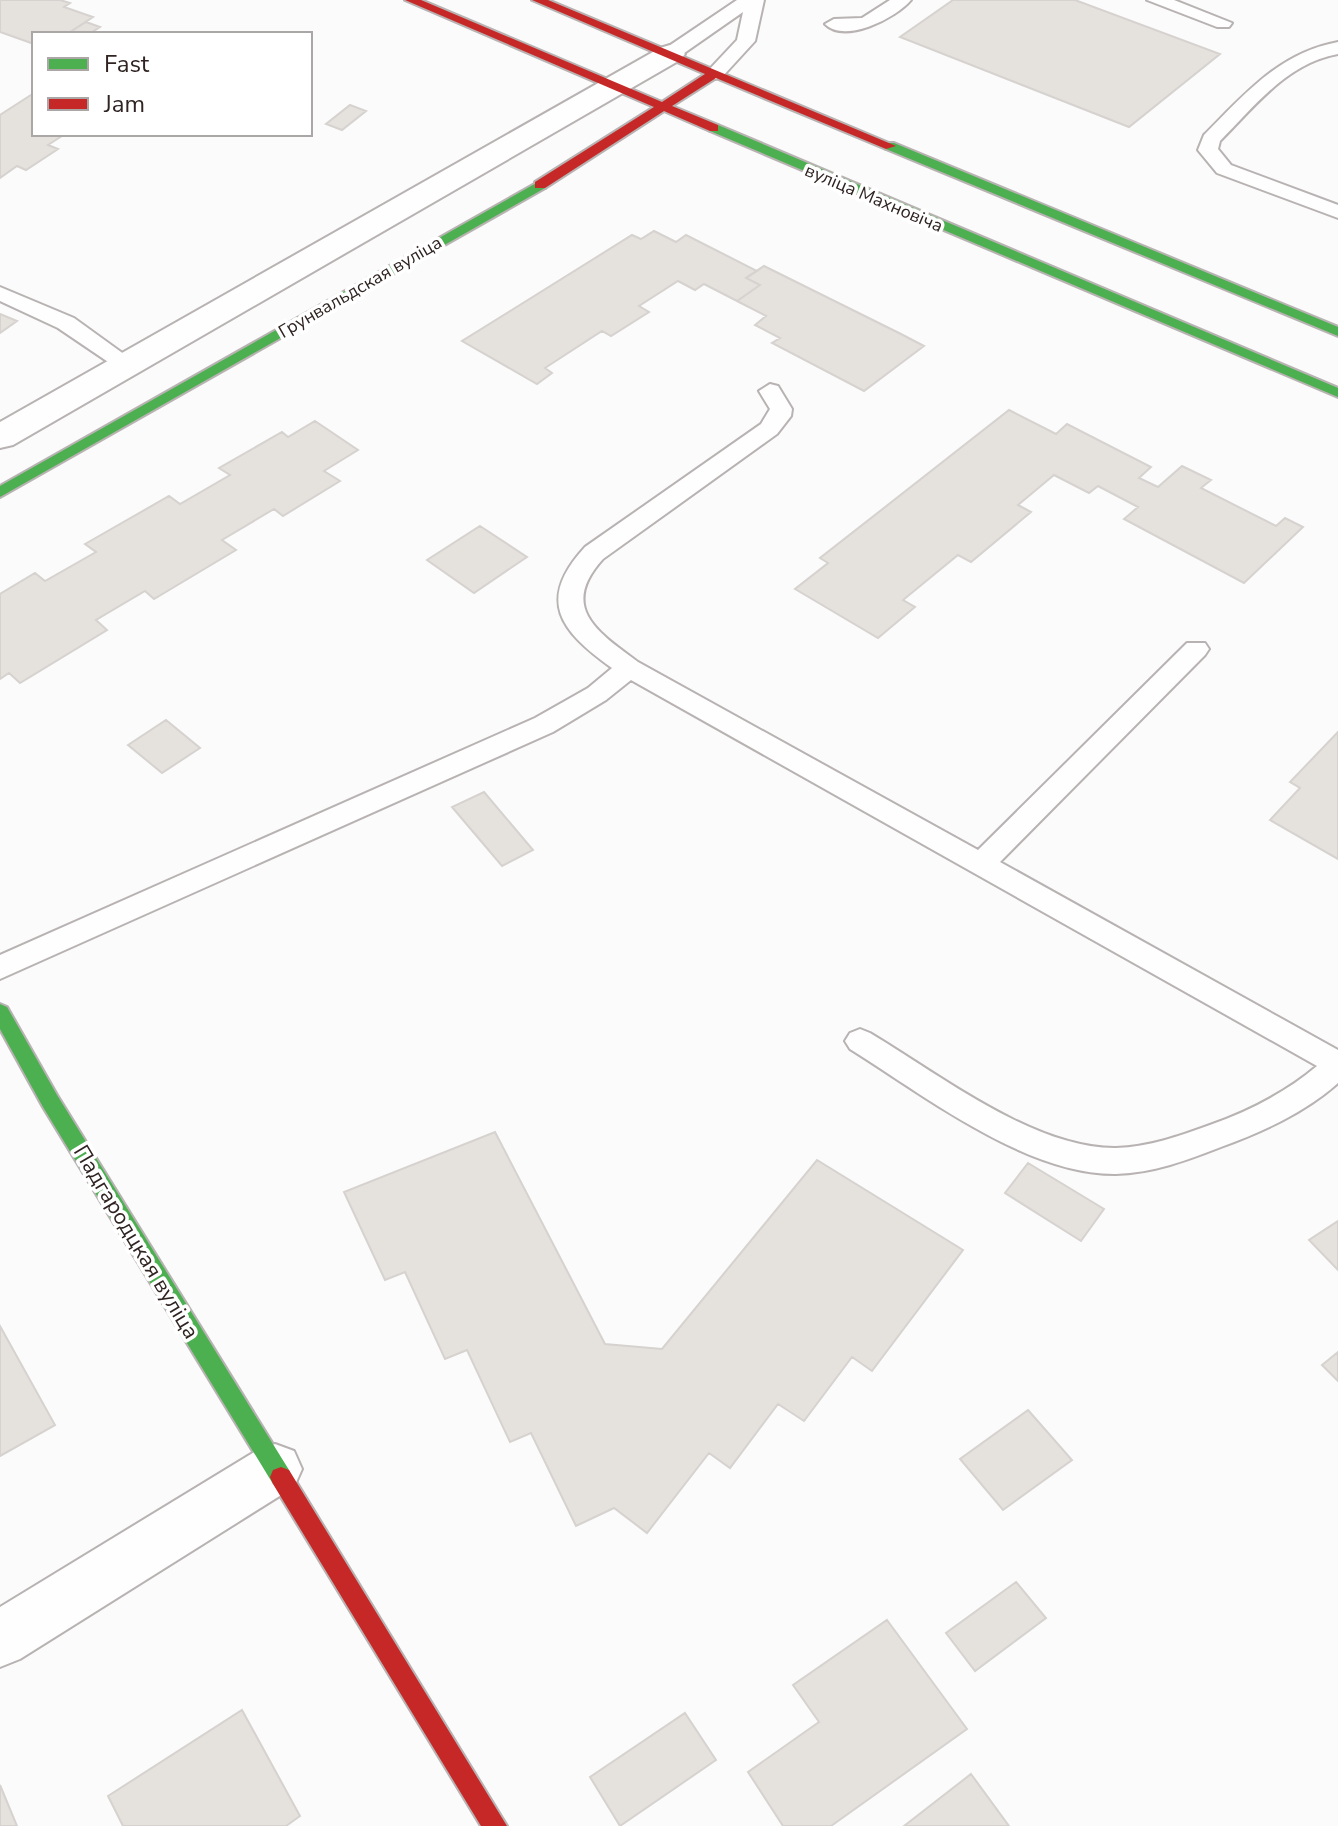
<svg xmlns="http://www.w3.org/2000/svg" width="1338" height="1826" viewBox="0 0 1338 1826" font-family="'Nunito Sans',sans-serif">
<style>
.building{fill:#e5e1dd;stroke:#d6d2cf;stroke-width:2}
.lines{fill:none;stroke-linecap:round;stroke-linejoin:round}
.lane-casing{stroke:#b8b3b2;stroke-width:4}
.street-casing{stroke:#b8b3b2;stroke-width:4}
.fast-casing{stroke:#b8b3b2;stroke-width:4}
.jam-casing{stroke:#b8b3b2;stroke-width:4}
.lane{fill:#fefefe;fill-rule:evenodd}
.street{fill:#fefefe;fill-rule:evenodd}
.fast{fill:#4caf50;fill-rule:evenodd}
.jam{fill:#c62828;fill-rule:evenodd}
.labels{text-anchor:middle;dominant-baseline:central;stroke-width:7;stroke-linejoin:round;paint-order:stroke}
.far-street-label{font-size:18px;fill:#2f2422;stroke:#fff}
.street-label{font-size:22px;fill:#2f2422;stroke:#fff}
</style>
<rect width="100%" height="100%" fill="#fbfbfb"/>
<path class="building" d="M0,0h60l10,3 -6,4 29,10 -26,17h-33v10l-34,-12z
M953,0h122l145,54 -91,73 -229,-90z
M86,22l14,5 -11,7h-22z
M34,93v41h31l-17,11 10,4 -32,21 -9,-4 -17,12v-63z
M350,105l16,6 -24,19 -16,-6z
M654,231l22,11 10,-7 71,36 -11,7 14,7 -23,16 -33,-17 -9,6 -17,-9 -39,25 10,6 -38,24 -9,-5 -57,37 7,5 -15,11 -75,-43 170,-106 9,4z
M764,266l137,68 23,12 -60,45 -92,-48 8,-5 -25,-13 11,-9 -29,-15 23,-16 -14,-7z
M0,314l17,7 -17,12z
M1009,410l47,24 11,-10 84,43 -12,11 19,9 24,-21 29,14 -10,8 75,38 9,-8 18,9 -59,56 -120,-64 14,-12 -40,-21 -9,7 -35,-18 -36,30 13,7 -60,50 -13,-7 -55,45 12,7 -37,31 -83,-49 33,-26 -8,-5z
M315,421l43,29 -34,21 16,10 -57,35 -9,-7 -52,31 14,10 -82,49 -9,-8 -49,29 11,10 -87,53 -11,-10 -9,6v-85l35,-21 10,8 51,-29 -11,-8 84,-48 11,8 50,-29 -11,-7 63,-36 6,5z
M480,526l47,31 -53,36 -47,-33z
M166,720l34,28 -38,25 -34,-28z
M1338,732v127l-68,-39 30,-32 -10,-6z
M484,792l49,58 -31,16 -50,-59z
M495,1132l110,212 57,5 155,-189 146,90 -91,121 -20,-14 -48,64 -26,-17 -48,64 -21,-15 -62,80 -33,-25 -38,18 -45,-93 -21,9 -43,-92 -22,9 -40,-87 -20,8 -41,-88z
M1028,1163l76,46 -23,32 -76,-48z
M1338,1221v49l-29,-30z
M0,1326l55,99 -55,31z
M1338,1352v29l-16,-16z
M1028,1410l44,50 -69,50 -43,-51z
M1016,1582l30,36 -71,53 -29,-38z
M887,1620l80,109 -136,97h-48l-35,-54 71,-50 -26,-37z
M242,1710l58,106 -14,10h-163l-15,-30z
M685,1713l31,47 -96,66 -30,-49z
M971,1774l38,52h-105z
M0,1785l17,41h-17z"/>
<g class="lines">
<defs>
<path id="lane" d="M737,0h27l-9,41 -33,36 -7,2 -9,-6 31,-33 6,-28 -66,46h-14v-8z
M890,0h21c-15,18 -66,44 -86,24l9,-5 28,-1z
M1147,0h27l58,23 -3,4h-12z
M1338,42v12c-51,9 -83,52 -118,87l-2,8 13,16 107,40v13l-121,-45 -19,-23 6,-15c41,-41 75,-82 134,-93z
M0,287l74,31 65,47 -11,7 -8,-2 -62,-42 -58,-27z
M770,384l8,2 14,23 -1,7 -14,18 -174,125c-44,48 -6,73 35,103l340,188 209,-207h18l4,6 -4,6 -205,207 338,188v33c-34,30 -74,48 -117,64 -33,13 -68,26 -105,27 -90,1 -192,-79 -266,-125l-5,-8 5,-8 10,-4 10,4c69,41 164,116 246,115 33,-1 64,-12 94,-23 39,-14 75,-32 107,-59l-686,-386 -25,20 -53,32 -553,247v-24l535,-237 53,-30 24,-20c-52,-37 -76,-68 -27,-121l176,-123 9,-15 -11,-18z"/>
<path id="street" d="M670,45l10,3 5,6 -5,6 -667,385 -13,3v-26l660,-374z
M275,1444l19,7 8,18 -8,18 -274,172 -20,8v-60l256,-156z"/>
<path id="fast" d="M710,125h8l620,263v9l-628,-266z
M886,143h8l444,184v9l-452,-187z
M540,181l6,4 -1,3 -545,309v-11z
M0,1004l7,3 50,88 232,375 3,7 -3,7 -8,3 -8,-3 -230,-377 -43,-78z"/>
<path id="jam" d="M405,0h16l241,102 43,-28 -173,-74h16l348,146 -10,3 -170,-71 -44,28 46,19v6h-8l-46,-20 -119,77h-10v-6l119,-75z
M281,1467l8,3 218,356h-26l-208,-342 -3,-7 3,-7z"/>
</defs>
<use href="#lane" class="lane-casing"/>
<use href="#street" class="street-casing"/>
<use href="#fast" class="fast-casing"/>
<use href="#jam" class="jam-casing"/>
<use href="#lane" class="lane"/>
<use href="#street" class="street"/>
<use href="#fast" class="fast"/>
<use href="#jam" class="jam"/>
</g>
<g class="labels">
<g class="far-street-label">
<text transform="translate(874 198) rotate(23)">вуліца Махновіча</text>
<text transform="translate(360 287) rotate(-30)">Грунвальдская вуліца</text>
</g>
<g class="street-label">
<text transform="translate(136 1242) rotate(59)">Падгародцкая вуліца</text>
</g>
</g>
<rect x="32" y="32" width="280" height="104" fill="#ffffff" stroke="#aca7a7" stroke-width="2"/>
<rect x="48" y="58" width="40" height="12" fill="#4caf50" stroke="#aca7a7" stroke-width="2"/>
<text x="104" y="72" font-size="24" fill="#2f2422">Fast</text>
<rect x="48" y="98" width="40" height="12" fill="#c62828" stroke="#aca7a7" stroke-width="2"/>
<text x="104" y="112" font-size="24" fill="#2f2422">Jam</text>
</svg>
